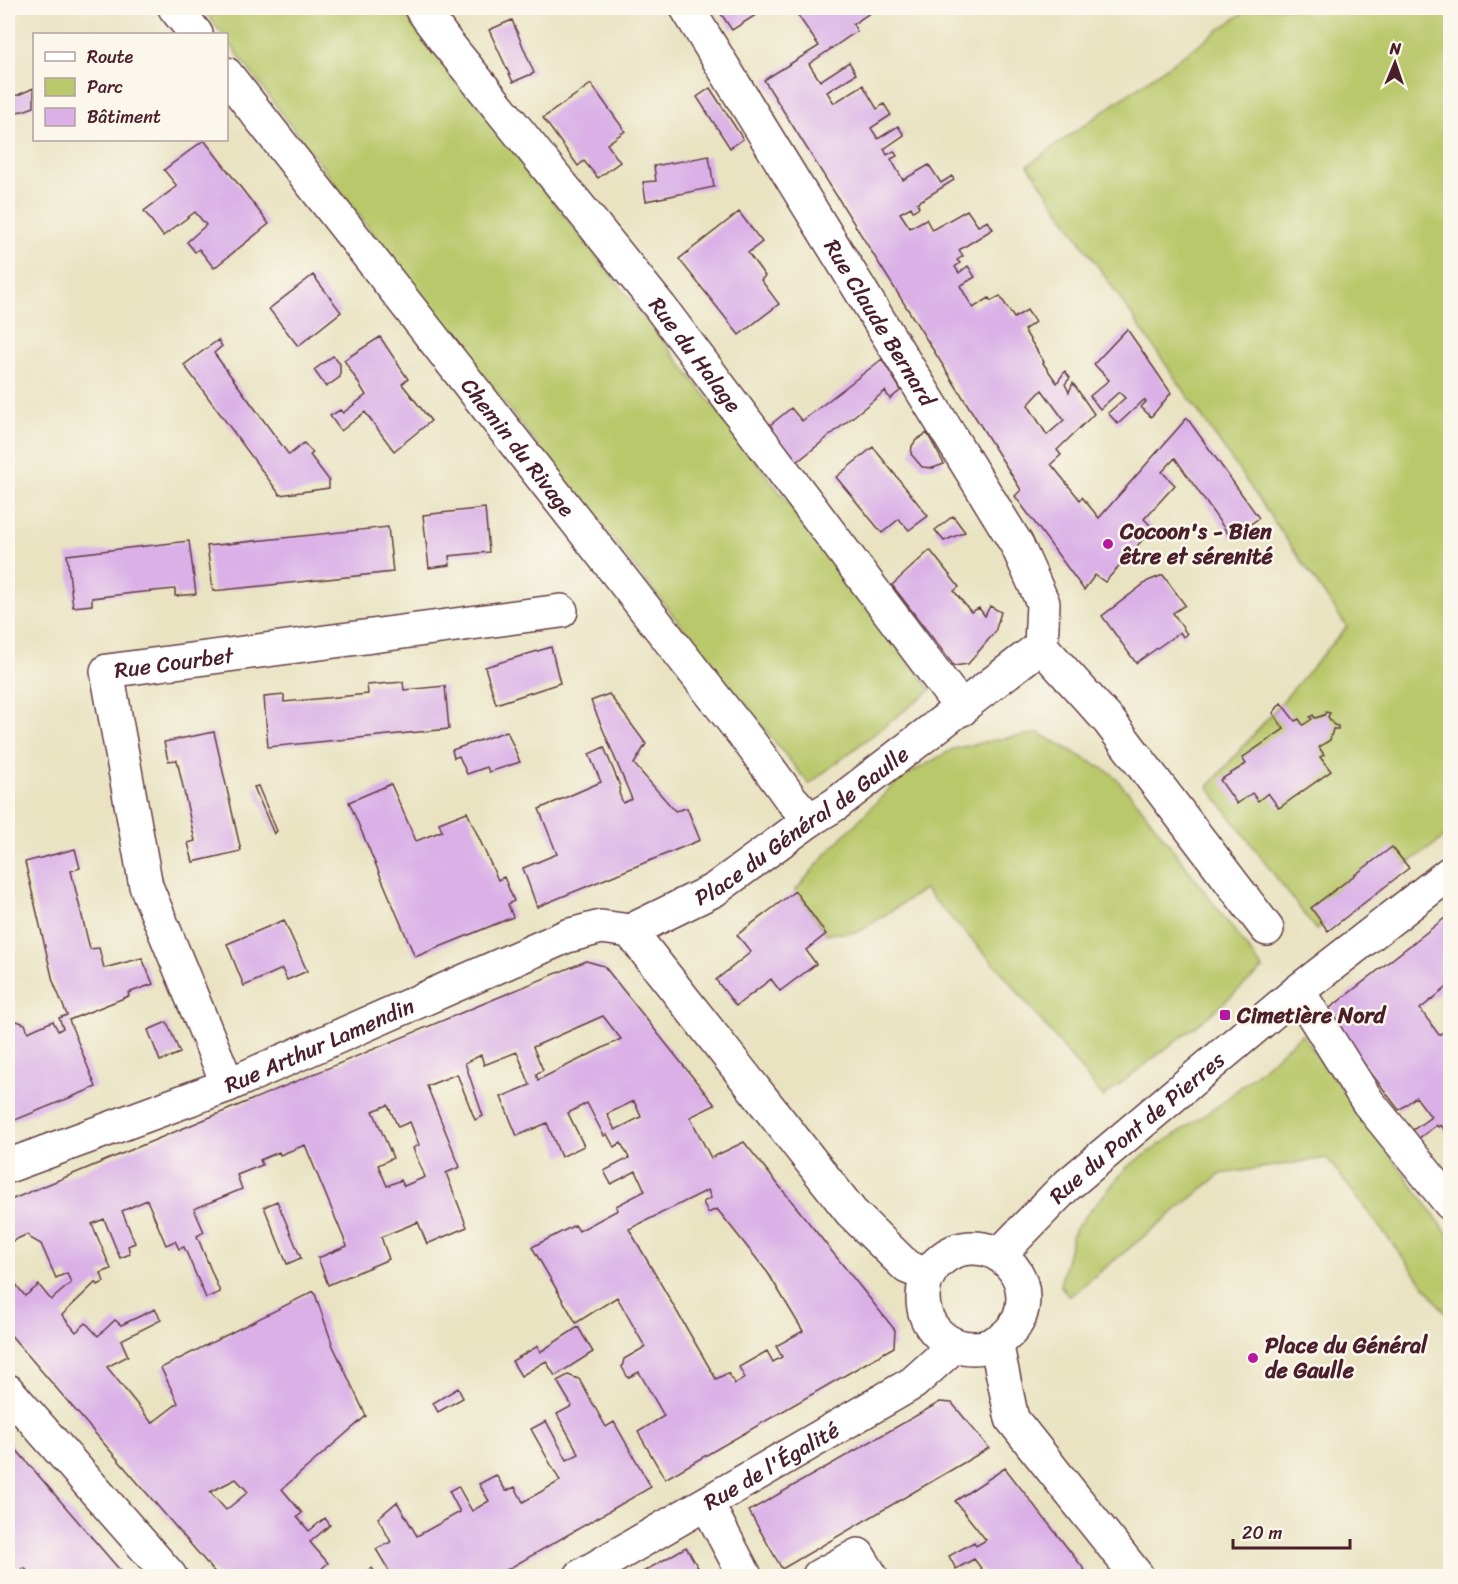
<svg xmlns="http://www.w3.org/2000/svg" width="1458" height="1584" viewBox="0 0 1458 1584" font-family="Sriracha,sans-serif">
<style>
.green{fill:#b9c86a;stroke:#82744a;stroke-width:1.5}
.building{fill:#dab0e7;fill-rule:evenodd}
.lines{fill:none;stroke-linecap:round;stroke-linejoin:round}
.minor-casing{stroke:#623c42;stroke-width:36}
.minor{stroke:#fff;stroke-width:33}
.poi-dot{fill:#b5179e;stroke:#fbf7ec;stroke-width:2}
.labels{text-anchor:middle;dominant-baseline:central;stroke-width:5;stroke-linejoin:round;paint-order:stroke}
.street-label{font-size:22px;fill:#4a1f2b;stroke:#fbf7ec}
.poi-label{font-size:22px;font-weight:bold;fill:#4a1f2b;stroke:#fbf7ec;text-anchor:start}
</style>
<rect width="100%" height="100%" fill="#fbf7ec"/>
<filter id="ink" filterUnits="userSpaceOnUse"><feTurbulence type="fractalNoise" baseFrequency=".0167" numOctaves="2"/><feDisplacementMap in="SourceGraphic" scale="12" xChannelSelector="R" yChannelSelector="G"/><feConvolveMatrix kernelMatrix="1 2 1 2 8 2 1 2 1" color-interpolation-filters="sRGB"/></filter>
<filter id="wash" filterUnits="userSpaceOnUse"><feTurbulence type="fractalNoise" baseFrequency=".008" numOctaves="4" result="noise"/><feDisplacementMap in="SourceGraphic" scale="24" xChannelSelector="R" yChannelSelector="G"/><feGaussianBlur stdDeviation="1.35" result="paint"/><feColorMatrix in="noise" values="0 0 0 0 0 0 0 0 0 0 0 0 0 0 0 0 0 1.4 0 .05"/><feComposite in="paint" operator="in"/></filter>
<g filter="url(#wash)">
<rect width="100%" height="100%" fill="#e9e3c2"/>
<path class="green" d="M202,8h200l307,392 222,290 -122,94c-198,-245 -395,-491 -582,-744l-1,-6h-4z
M1250,8h200v825l-134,97 -108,-143 139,-160 -319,-462z
M1039,733l72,40 27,30 125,166 -57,49 -103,79 -103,-127 -76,-81 -65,43 -33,2 -31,-43 32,-38 71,-73 55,-31 46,-10z
M1302,1034l148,203v82l-123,-161 -106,16 -152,123 -9,-12 14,-55 53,-63 95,-64z"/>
<g id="blocks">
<path class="building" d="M443,8h24l-19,6z
M717,8h50l-35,22z
M793,8h77l3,3 -20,13 4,7 -48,33 11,17 29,-19 7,12 -29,18 7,11 29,-18 14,24 7,-5 7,11 -20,13 7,11 20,-13 6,9 -20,14 3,6 7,-4 3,5 -6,3 12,21 26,-15 12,18 11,-7 2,4 -37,23 2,4 -6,4 -2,-4 -11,6 10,15 16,-9 6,11 35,-20 11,16 10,-5 5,8 -34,21 4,6 -6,4 3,3 -5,4 4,6 9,-7 7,11 -15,9 13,22 16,-10 2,3 9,-5 14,22 13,-8 8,12 -11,8 20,32 -1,1 14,20 8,-12 5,7 -5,6 4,8 4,-9 21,31 -37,36 4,5 -10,9 29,36 2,-3 17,21 88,-100 72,100 -28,20 -56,-80 -13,14 13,13 -31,34 9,9 -48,54 -10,-7 -11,15 -69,-94 6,-6 -257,-410 55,-34zM1042,390l22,30 -17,15 -19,-30z
M512,20l22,53 -21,9 -24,-52z
M591,84l34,47 -18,13 13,18 -22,16 -14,-17 -6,5 -35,-48z
M34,88v19l-11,4 -15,2v-17l10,-1z
M710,88l33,51 -13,9 -33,-51z
M204,140l65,84 -55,44 -15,-19 -4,3 -8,-10 19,-17 -11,-13 -32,24 -19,-25 33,-25 -13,-16z
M709,156l5,31 -68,14 -3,-19 13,-1 -2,-15z
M739,212l23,30 -14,11 17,23 -4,4 18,24 -40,31 -60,-76z
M313,275l28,37 -43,34 -29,-37z
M1127,329l44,64 -20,24 -10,-10 5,-5 -2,-2 -26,24 -10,-11 17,-15 -6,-6 -19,17 -10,-13 19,-16 -15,-16z
M380,337l28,42 -6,5 29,37 -37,30 -29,-39 -24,19 -11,-15 10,-6 3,3 23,-18 -22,-35z
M218,340l4,6 -8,7 75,102 15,-12 9,10 -3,2 19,25v8l-49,7 -96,-130z
M333,356l7,8v13l-14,10 -12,-17z
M882,359l19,31 -11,9 -5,-8 -88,71 -28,-36 22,-18 11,13z
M927,433l17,31 -11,4 -11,-1 -11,-13 1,-8 4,-6z
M873,447l55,69 -19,14 -10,-11 -17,14 -46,-56z
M485,508l4,44 -40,4 1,9 -21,3 -6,-53z
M953,516l12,16 -21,9 -9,-11z
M388,527l5,45 -180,19 -6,-45z
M189,541l7,53 -21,2v-7l-42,4 -41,5v7l-19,2 -6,-52z
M930,550l29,37 -5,4 17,21 8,-4 6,8 5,-10 11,6 -6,20 -27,32 -14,2 -62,-81z
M1163,575l22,30 -12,8 14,21 -4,3 -3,-5 -44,31 -34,-47 46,-35z
M551,647l9,36 -64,21 -11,-37z
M403,682l1,8 41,-4 4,43 -181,18 -4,-50 20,-2v7l84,-8 -1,-9z
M609,694l37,50 -12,20 41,47 12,-3 13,32 -163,67 -14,-39 34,-14 -18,-45 62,-27 -12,-28 15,-7 16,39 -1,7 4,10 9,-4 -41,-98z
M1281,703l14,18 4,-2 4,6 9,-6 -2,-2 3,-2 2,3 9,-3 2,-3 4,1 -2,4 6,8 4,1v3h-5l-3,11 -11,7 5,8 -4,2 11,14 -52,37 -11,-15 -10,8 -6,-8 -15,11 -17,-24 26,-16 -4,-6 42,-29 -11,-16z
M507,731l13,31 -31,10 -2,-5 -20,7 -8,-18 -5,2 -2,-8z
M214,732l27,119 -48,11 -5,-19 7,-2 -18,-81 -9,1 -4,-19z
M391,784l25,57 26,-10 -3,-8 28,-11 31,68 6,-3 10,24 -6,3 5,13 -98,40 -66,-155z
M258,786l19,45 -3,3 -20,-47z
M1392,847l17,21 -81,63 -17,-23z
M75,849l5,19 -9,3 19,78 9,-1 5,20 38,-10 11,26 -25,9 1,3 -60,24 27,67 -88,36v-83h1l-1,-15 9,-4 8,3 3,8 25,-11 5,10 5,-3 -4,-10 8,-3 -14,-34 -28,-119z
M795,891l31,43 -20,16 10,14 -36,27 -9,-12 -35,27 -20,-26 35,-28 -14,-17z
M1450,914v71l-30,24 19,26 11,-8v111l-9,-13 -3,2 -1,-2 -18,13 -6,-8 18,-13 -15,-20 -17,13 -74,-98z
M284,920l23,51 -20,9 -5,-11 -38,17 -17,-42z
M586,961l18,5 111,139 -25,12 21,41 33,-16 151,188 -1,17 -229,132 -27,-47 26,-16 -25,-44 -11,6 -6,-11 2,-8 21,-12 -28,-50 -41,26 -44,-76 43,-22 4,6 39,-21 -2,-4 29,-15 -9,-20 -25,13 -7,-13 25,-13 -8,-15 -7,4 -7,-13 -3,2 -17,-33 -19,10 16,33 -23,11 -14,-34 -30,13 -16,-39 29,-12 -13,-33 -33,13 -3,-10 -16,8 18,53 -8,4 -18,-46 -30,12 33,81 -14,6 21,54 -40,17 -9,-22 -37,15 8,22 -61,26 -10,-27 29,-12 -42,-101 -25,10 -1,-3 -19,8 2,5 -25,10 5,14 -48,20 10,23 -7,4 23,56 -14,6 -22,-51 -5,2 -4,-8 -9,4 -19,-45 -25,11 13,32 -7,3 2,8 -10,4 -16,-39 -12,5 19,45 -10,4 3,9 -6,3 -2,-3 -34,33 14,17 10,-9 12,13 17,-16 6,5 34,-16 6,11 -40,20 7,16 -21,11 45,56 26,-20 -17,-35 153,-77 19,55 33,70 -84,73 20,24 -5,4 12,14 16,-13 5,7 -20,17 18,21 -15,13h-95l-210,-244v-46l6,-4 11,14 14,-11 12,15 20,-17 -4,-10 -11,5 -15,-34 -11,-6 -2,-4 -20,9v-42zM603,1016l18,23 -83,41 -2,-6 7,-4 -10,-23zM634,1101l7,16 -26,13 -8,-16zM388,1105l10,22 12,-5 9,23 -6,3 12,29 -21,9 -3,-6 -14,6 -9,-21 15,-7 -20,-47zM708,1190l3,8 -8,4 5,11 9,-4 51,64 35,58 -27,15 6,11 -9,5 -6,-11 -28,16 6,11 -10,6 -7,-11 -12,6 -87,-150zM236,1479l12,13 -22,18 -16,-18z
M167,1022l13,31 -20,8 -12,-31z
M277,1201l24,57 -14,6 -23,-57z
M578,1327l15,25 -38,24 -9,-15 -25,15 -9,-15 26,-15 2,6z
M568,1375l11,4 27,48 8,-5 37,65 -155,89h-104l-16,-27 15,-7 -13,-24 19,-16 20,34 43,-24 -11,-21 9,-5 14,25 17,-10 -10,-17 17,-9 10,16 9,-4 8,15 37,-21 -29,-52 15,-8 21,39 12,-6 -22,-40 15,-8 -15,-25z
M458,1388l5,10 -25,14 -5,-9z
M940,1402l12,1 37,45 -207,121 -33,-58z
M8,1440l55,64 62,72h-92l-9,-8 -12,8h-4z
M1005,1468l82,105 3,3h-103l-13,-17 -18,10 -7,-13 25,-14 2,4 10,-6 -31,-39z
M686,1547l17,29h-67z
M372,1568l5,8h-25l5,-5 2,4z"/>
</g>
</g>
<g filter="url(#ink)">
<use href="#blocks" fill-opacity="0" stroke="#623c42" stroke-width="1.5"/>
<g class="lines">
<defs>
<g id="minor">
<path d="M175,8l21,26"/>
<path id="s1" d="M421,8l25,34 214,265 302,402"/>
<path id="s2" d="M687,8l330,537 26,58 -2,43"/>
<path id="s3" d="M226,74l525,670 40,55 19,21"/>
<path id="s4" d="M630,931l84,-41 96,-70 26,-16 205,-158 68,75 158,208"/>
<path d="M630,931l221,281 56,55 20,8"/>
<path d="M1298,991l70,111 82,101"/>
<path id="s5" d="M228,1085l-82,-199 -39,-215 454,-60"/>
<path id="s6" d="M8,1166l220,-81 339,-149 34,-9 29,4"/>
<circle cx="973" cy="1298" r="50"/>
<path id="s7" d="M999,1255l65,-67 234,-197 152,-118"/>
<path d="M996,1342l16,77 125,157"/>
<path d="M8,1391l162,185"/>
<path d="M707,1504l38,72"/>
<path id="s8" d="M581,1576l332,-193 42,-38"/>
<path d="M819,1576l39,-21 13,21"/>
</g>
</defs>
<use href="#minor" class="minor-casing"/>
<use href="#minor" class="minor"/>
</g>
</g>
<g class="poi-dot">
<circle cx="1108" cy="544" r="6"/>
<rect x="1219" y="1009" width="12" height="12" rx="3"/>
<circle cx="1253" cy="1358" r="6"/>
</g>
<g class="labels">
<g class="street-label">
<text stroke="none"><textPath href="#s2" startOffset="369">Rue Claude Bernard</textPath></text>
<text stroke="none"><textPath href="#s1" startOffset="442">Rue du Halage</textPath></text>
<text stroke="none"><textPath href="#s3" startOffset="474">Chemin du Rivage</textPath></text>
<text stroke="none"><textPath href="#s5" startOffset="501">Rue Courbet</textPath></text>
<text stroke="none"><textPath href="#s4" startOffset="202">Place du Général de Gaulle</textPath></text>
<text stroke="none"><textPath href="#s6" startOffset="334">Rue Arthur Lamendin</textPath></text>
<text stroke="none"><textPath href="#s7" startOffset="188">Rue du Pont de Pierres</textPath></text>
<text stroke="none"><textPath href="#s8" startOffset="220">Rue de l'Égalité</textPath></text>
</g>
<g class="poi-label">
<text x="1120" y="531">Cocoon's - Bien<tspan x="1120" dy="25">être et sérenité</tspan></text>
<text x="1237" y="1015">Cimetière Nord</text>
<text x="1265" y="1345">Place du Général<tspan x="1265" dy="25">de Gaulle</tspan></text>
</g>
</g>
<rect width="1458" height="1584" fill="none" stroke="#fbf7ec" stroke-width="30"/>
<rect x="33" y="33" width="195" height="108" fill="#fbf7ec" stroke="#b4a19f" stroke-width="1.5"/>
<rect x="45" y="52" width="30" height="9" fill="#ffffff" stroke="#b4a19f" stroke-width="1.5"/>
<text x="87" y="63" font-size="18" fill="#4a1f2b">Route</text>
<rect x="45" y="78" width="30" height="18" fill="#b9c86a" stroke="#b4a19f" stroke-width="1.5"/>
<text x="87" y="93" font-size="18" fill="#4a1f2b">Parc</text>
<rect x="45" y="108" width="30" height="18" fill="#dab0e7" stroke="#b4a19f" stroke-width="1.5"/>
<text x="87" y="123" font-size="18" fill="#4a1f2b">Bâtiment</text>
<g transform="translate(1395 63) rotate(2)" stroke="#fbf7ec" stroke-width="4.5" paint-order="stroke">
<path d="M0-4.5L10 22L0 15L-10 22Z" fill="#4a1f2b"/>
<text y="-9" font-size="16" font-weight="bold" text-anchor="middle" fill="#4a1f2b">N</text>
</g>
<path d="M1233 1539v9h117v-9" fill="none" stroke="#4a1f2b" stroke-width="3"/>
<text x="1242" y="1539" font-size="18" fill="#4a1f2b" stroke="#fbf7ec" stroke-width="4.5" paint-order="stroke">20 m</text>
</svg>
